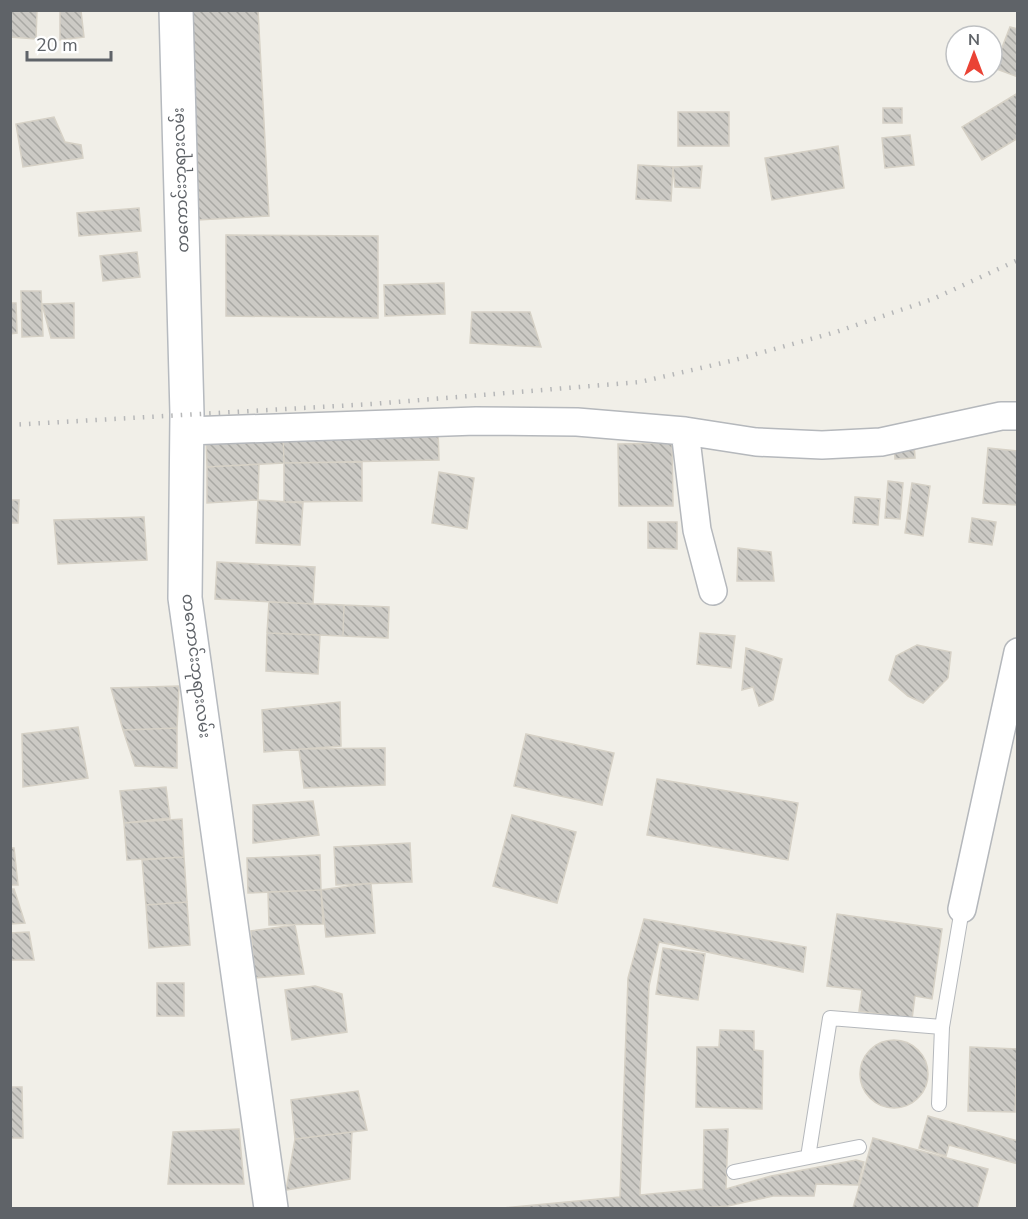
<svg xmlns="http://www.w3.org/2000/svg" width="1028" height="1219" viewBox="0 0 1028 1219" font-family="'Nunito Sans','Noto Sans Myanmar',sans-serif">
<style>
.building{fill:url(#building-back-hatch);stroke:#d6d1c6;stroke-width:1.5}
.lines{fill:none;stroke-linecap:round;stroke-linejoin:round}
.service-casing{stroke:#b5b8bc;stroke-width:16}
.minor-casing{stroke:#b5b8bc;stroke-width:30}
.secondary-casing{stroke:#b6babf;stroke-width:36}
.service{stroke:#fff;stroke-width:14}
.minor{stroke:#fff;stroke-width:27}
.secondary{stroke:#fff;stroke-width:33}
.rail{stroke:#b6b7b8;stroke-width:4.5;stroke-dasharray:1.5 8;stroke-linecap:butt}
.labels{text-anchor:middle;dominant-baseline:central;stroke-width:5;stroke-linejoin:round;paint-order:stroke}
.street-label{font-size:16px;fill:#5f6368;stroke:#fff}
</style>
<defs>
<pattern id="building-back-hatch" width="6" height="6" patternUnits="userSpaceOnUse" patternTransform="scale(1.5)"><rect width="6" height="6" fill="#cccac5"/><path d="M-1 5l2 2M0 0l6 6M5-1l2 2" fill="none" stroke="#a9a8a4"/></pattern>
</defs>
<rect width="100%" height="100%" fill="#f1efe8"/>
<path class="building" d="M10,10h27l-1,29 -26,-2z
M60,10l21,1 3,26 -24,3z
M187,10h71l11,206 -71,4z
M1010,27l8,2v48l-24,-9z
M1018,93v45l-36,22 -20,-33z
M883,108h19v15h-19z
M678,112h51v34h-51z
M54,117l11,25 16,3 2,13 -60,9 -7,-43z
M910,135l4,30 -29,3 -3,-30z
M838,146l6,42 -72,12 -7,-42z
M638,165l35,2 -2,34 -35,-2z
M702,166l-2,22 -25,-1 -2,-20z
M139,208l2,23 -62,5 -2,-23z
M226,235l152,1v82l-152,-2z
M137,252l3,25 -37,4 -3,-25z
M444,283l1,31 -60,2 -1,-31z
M21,291h20l2,45 -21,1z
M10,303h6l1,30 -7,1z
M74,303v35h-23l-9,-34z
M472,312h58l11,35 -71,-4z
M438,428l1,32 -155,3 -1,-31z
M283,432l1,31 -77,4 -1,-32z
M914,442l1,16 -20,1 -1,-16z
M672,443l1,63h-54l-1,-62z
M988,448l30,3 -1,54 -34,-2z
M362,462v39l-78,1v-39z
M259,464l-1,36 -51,3v-36z
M439,472l35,6 -7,51 -35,-6z
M888,481l15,2 -3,36 -15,-1z
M912,483l18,3 -7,50 -18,-3z
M855,497l25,2 -2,26 -25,-2z
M10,500h9l-1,23h-8z
M258,500l45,3 -3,42 -44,-2z
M144,517l3,43 -89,4 -4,-44z
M972,518l24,4 -4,23 -23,-3z
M648,522h29v27l-29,-1z
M738,548l33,4 3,29h-37z
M217,562l98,5 -2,37 -98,-5z
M269,602l75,3 -1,31 -76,-3z
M344,605l45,2 -1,31 -45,-2z
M267,633l53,2 -2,39 -52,-3z
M700,633l35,3 -4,32 -34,-4z
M917,645l34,7 -3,26 -25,25 -15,-7 -19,-16 7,-24z
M746,648l36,11 -9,41 -14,6 -6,-19 -11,3z
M179,686l-2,42 -54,2 -12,-42z
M340,702l1,44 -77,6 -2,-42z
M78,727l10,51 -65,9 -1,-53z
M177,728v40l-42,-2 -12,-36z
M526,734l88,19 -12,52 -88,-19z
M385,748v37l-81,3 -5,-39z
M657,779l141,24 -10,57 -141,-25z
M166,787l4,31 -46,5 -4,-32z
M313,801l6,34 -66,8v-38z
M512,815l64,17 -19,71 -64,-17z
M182,819l2,38 -57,3 -3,-37z
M410,843l2,39 -76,3 -2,-38z
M10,848h4l4,37h-8z
M320,855l1,35 -73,3 -1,-35z
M184,857l3,45 -41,3 -4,-45z
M371,883l4,50 -49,4 -5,-47z
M10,889h4l11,34 -15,1z
M321,890l2,34 -54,1 -1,-33z
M187,902l3,43 -41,3 -3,-43z
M837,914l105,15 -10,70 -17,-3 -3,23 -53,-8 3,-21 -35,-4z
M644,919l162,28 -3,25 -144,-30 -10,44 -9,209 63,-6 1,-59 24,-1 -2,60 45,-13 85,-16 8,2 -6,23 -42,-1 -2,12h-41l-45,10 -30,2h-195l117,-11 8,-219z
M295,925l9,49 -49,4 -4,-47z
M29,932l5,28h-24v-27z
M663,948l42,6 -7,46 -42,-6z
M157,983h27v33h-27z
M315,986l27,8 5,38 -55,8 -7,-50z
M720,1030l34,1v19l9,1 -1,58 -66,-2 1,-60h22z
M860 1074a34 34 0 1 1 68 0a34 34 0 1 1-68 0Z
M970,1047l47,2 -2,63 -47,-1z
M10,1087h12l1,51h-13z
M358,1091l9,39 -72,9 -4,-39z
M928,1116l90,25v23l-69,-19 -3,11 -27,-8z
M239,1129l5,55h-76l5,-52z
M352,1132l-2,47 -64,11 9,-51z
M873,1138l115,31 -11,39h-124z"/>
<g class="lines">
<defs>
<path id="service" d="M939,1104l3,-77
M808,1157l22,-139 112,9 20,-118
M734,1172l125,-25"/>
<path id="minor" d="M187,431l289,-10 101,1 108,9 71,11 66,3 59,-3 120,-26h17
M685,431l12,99 16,61
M962,909l56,-257"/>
<path id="secondary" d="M176,10l11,404 -2,184 86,610"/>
</defs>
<use href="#service" class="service-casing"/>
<use href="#minor" class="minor-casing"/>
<use href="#secondary" class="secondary-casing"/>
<use href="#service" class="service"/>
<use href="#minor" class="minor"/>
<use href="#secondary" class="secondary"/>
<path class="rail" d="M10,425l362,-21 268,-22 91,-21 105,-29 97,-33 85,-39"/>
</g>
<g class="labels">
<g class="street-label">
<text transform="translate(181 180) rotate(-92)">တကောင်းဘုရားလမ်း</text>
<text transform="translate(196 666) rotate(83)">တကောင်းဘုရားလမ်း</text>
</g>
</g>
<rect width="1028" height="1219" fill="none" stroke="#5f6368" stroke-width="24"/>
<g transform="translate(974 54)"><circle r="28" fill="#ffffff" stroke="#bfc1c3" stroke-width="1.5"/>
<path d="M0-4.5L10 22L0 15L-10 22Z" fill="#ea4335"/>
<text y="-9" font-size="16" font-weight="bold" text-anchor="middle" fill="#5f6368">N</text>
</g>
<path d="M27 51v9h84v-9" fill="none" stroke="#5f6368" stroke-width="3"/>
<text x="36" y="51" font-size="18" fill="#5f6368" stroke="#ffffff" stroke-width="4.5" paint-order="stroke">20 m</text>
</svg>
